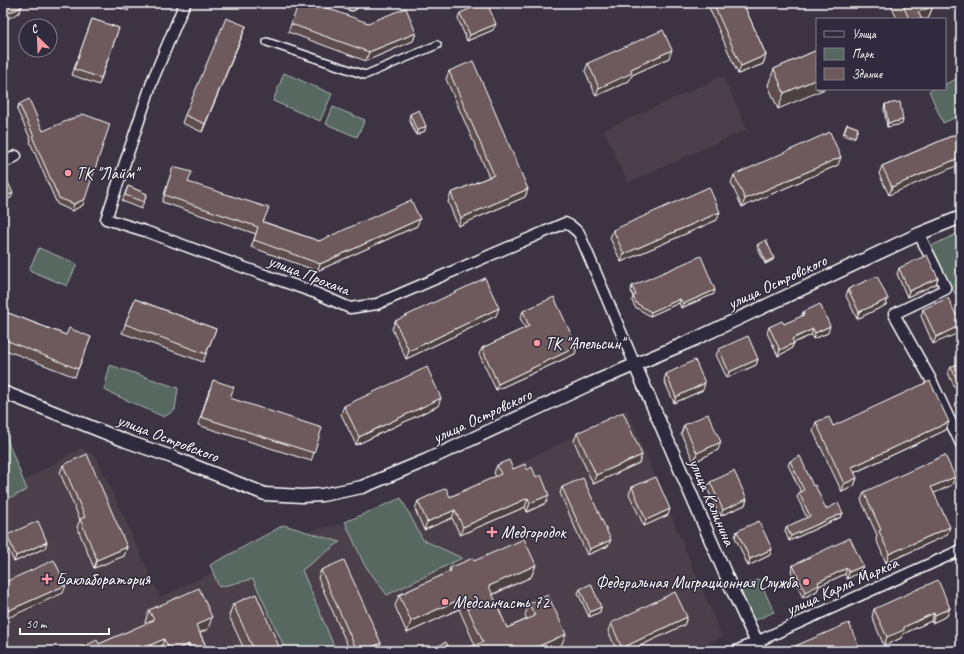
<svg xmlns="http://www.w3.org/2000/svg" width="964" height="654" viewBox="0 0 964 654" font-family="Caveat,sans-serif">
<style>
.built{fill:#4b3f4a}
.green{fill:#576860;stroke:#abb4b0}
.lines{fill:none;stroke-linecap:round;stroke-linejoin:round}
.pedestrian-casing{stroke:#fff;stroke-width:10}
.minor-casing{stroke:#fff;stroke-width:13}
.tertiary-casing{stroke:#fff;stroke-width:15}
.pedestrian{stroke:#2f2a3d;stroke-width:7}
.minor{stroke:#2f2a3d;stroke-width:10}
.tertiary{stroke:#2f2a3d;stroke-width:12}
.wall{fill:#5f4d4e;stroke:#fff}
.shaded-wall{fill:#4d3f40;stroke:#fff}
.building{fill:#6e5a5b;stroke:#fff}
.poi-dot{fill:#ff9aa2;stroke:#2f2a3d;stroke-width:1.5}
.labels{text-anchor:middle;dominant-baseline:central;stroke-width:3;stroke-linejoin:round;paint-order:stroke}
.poi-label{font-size:17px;fill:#fff;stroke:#2f2a3d;text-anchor:start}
.street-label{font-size:17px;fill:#fff;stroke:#2f2a3d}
</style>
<rect width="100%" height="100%" fill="#3c3443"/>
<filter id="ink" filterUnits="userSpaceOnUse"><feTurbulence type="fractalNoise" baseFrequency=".025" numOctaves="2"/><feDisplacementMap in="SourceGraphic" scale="8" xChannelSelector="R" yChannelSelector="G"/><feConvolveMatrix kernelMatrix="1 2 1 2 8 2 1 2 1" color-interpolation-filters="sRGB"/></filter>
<g filter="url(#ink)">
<path class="built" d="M723,76l24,53 -119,54 -24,-53z
M627,410l95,227 -31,14h-688v-158l78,-45 15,8 64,141 128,-59 37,-11 68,-7 123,-55z"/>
<path class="green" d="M284,73l48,21 -12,27 -47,-20z
M961,77v38l-18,8 -14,-32 5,-2h11v-5z
M333,107l32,13 -8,17 -31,-13z
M961,232v59l-6,3 -24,-48z
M39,248l38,16 -10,22 -38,-16z
M110,365l68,23 -3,22 -11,7 -60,-27z
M3,429l24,61 -24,11z
M401,498l22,42 39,18 -75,37 -23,-31 -19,-42z
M284,525l56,17 -38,28 34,81h-50l-33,-72 -34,8 -9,-22z
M759,579l15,33 -20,9 -15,-33z"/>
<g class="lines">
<defs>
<path id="pedestrian" d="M267,42l98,33 72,-30"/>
<path id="minor" d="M186,3l-2,2 -31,74 -47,140 39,12 103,38 68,24 34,15 27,-4 188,-81 6,3 8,7 56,132
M346,3l6,2
M3,163l13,-7
M919,234l27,55 -52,25 36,64 31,66
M736,651l225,-101"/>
<path id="tertiary" d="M635,365l96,222 30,64
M3,392l123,49 46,16 93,37 37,2 20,-1 40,-8 65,-27 165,-77 103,-44 224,-105 42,-17"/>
</defs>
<use href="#pedestrian" class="pedestrian-casing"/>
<use href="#minor" class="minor-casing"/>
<use href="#tertiary" class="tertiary-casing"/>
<use href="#pedestrian" class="pedestrian"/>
<use href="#minor" class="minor"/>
<use href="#tertiary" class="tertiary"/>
</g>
<path class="wall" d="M108,3h23l-3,8z
M707,3h36l23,52 -3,9 -25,10z
M890,3h42l1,3 -5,13h-31z
M460,13l33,17 -26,11 -9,-22z
M92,19l27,9 -20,57 -27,-10z
M368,23l48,10 -3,8 -47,20 -78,-29 3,-8z
M246,26l-44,106 -20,-9 3,-8z
M817,50l-39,59 -10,-24 6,-16z
M669,58l-37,17 -3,6 -33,15 -11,-25 3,-8z
M449,71l79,118 -3,8 -67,29 -10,-24 3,-9 38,-16 -43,-98z
M19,104l24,27 40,74 -11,6 -15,-7 -27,-62 1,-2 -14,-30z
M885,104l17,20 -15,3 -3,-18z
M410,114l15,17 -9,4 -7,-16z
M847,124l11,4 -4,11 -11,-4z
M961,132l-72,63 -10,-21 3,-8z
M838,165l-96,42 -11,-24 3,-8z
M173,167l15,15 76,40 55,19 98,-15 -100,45 -66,-24 5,-13 -94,-32z
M128,186l19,8 -6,15 -19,-8z
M717,220l-96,42 -11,-24 3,-8z
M758,244l15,16 -8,4 -8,-18z
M899,268l39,10 -2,6 -29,13 -10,-23z
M632,286l82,8 -33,14 -2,-5 -29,13 -15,-9 -3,-6 1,-5 -2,-5z
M848,289l40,10 -2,6 -29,14 -11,-23z
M135,299l81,30 -13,33 -81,-29z
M923,309l33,6 -23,29 -12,-28z
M3,311l63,24 25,2 -16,40 -72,-28z
M523,311l54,36 -2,7 -79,36 -17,-36 3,-6 43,-20 -5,-10z
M803,312l25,21 -15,6 -2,-4 -17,8 -3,6 -13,7 -11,-23 2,-6 15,-3 17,-7z
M496,316l-90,43 -14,-30 3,-8z
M719,349l39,10 -2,6 -29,13 -11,-23z
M961,362v39l-13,-28 3,-6z
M666,374l37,16 -29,13 -10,-23z
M210,388l20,10 84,55 -3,8 -113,-36z
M344,406h94l-82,39 -15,-31z
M816,422l17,4 113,4 -92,43 3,5 -3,8 -12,6 -29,-61z
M684,425l34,25 -24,12 -13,-28z
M577,433l62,30 -46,21 -19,-43z
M790,461l23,25 13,23 17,4 -2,4 -52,24 -4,-10 1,-4 21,-9 -10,-21 2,-4 2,-1 -13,-27z
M63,465l64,82 -3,9 -30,12 -17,-41 3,-7 -20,-47z
M497,465l16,4 14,1 19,33 -19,9 -2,-5 -65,28 -8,-17 -28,12 -9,-21 3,-8 32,-4 46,-20 -2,-4z
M955,477l-3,8 -18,8 13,42 -61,28 -10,-24 1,-4 -16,-35 3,-8z
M710,482l37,17 -2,6 -25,11 -13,-28z
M562,487l46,59 -21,9 -27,-62z
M632,487l36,28 -24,11 -15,-32z
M737,531l33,24 -22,11 -13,-29z
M7,535l38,13 -31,14 -9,-21z
M474,561l62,4 -5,12 -39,18 15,33 20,-9 -2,-4 4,-11 32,42 -11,5h-88l13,-6 -16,-36 -52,24 -12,-27 4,-11 49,-22 2,-5z
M793,565l70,1 -3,6 -13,7 -2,-5 -26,12 -2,5 -14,7 -12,-27z
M321,570l57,81h-28l-32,-73z
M961,573v14l-4,-9 2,-4z
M580,589l21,18 -1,5 -11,5 -11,-24z
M233,604l48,47h-36l-16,-35z
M950,608l-3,8 -15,7 -1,-2 -28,13 -2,4 -17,8 -12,-29 2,-8z
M149,610l59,19 -8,4 8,18h-129l2,-3 18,-4 47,-20 -1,-2z
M687,617l-3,8 -55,26h-12l-9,-20 3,-8z"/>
<path class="shaded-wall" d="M933,6l-5,13h-12l2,-7z
M22,7l-3,6 -16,8v-6z
M496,24l-3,6 -26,11 3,-6z
M246,26l-3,8 -41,98 3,-8z
M416,33l-3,8 -47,20 3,-9z
M672,50l-3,8 -37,17 -3,6 -33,15 3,-8 32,-19z
M766,55l-3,9 -25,10 3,-8z
M817,79v10h8l-47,20 6,-16z
M903,120l-1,4 -15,3 1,-4z
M426,126l-1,5 -9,4 1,-4z
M841,157l-3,8 -96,42 3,-8z
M961,157v7l-72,31 3,-8z
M528,189l-3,8 -67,29 3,-8z
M13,193l-2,5 -8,3v-3z
M85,199l-2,6 -11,6 2,-7z
M720,212l-3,8 -96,42 3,-8z
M420,219l-3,7 -100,45 3,-7z
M774,258l-1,2 -8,4 1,-2z
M938,278l-2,6 -29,13 2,-6z
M715,290l-1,4 -33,14 2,-4z
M680,299l-1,4 -29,13 1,-4z
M888,299l-2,6 -29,14 2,-7z
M499,308l-3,8 -90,43 3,-8z
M961,325v7l-28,12 3,-7z
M830,326l-2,7 -15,6 2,-6z
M813,329l-2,6 -22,10 3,-6z
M794,343l-3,6 -13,7 2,-6z
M577,347l-2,7 -79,36 2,-6z
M758,359l-2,6 -29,13 2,-6z
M705,383l-2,7 -29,13 2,-6z
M441,398l-3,8 -82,39 3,-8z
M949,422l-3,8 -97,45 3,-8z
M721,442l-3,8 -24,12 3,-9z
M642,455l-3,8 -46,21 3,-9z
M955,477l-3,8 -24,11 3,-9z
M857,478l-3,8 -12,6 2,-8z
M549,495l-3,8 -19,9 3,-9z
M528,498l-3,9 -65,28 3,-8z
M747,499l-2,6 -25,11 3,-6z
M670,509l-2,6 -24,11 2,-6z
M455,510l-3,8 -28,12 3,-8z
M843,513l-2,4 -52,24 2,-5z
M950,527l-3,8 -61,28 3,-9z
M611,540l-3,6 -21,9 3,-6z
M47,542l-2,6 -31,14 2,-6z
M127,547l-3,9 -30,12 3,-8z
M772,549l-2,6 -22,11 2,-7z
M536,565l-5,12 -47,21 5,-12z
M863,566l-3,6 -13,7 2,-7z
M847,568l-2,6 -26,12 -2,5 -14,7 2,-6 13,-10z
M66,585l-3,8 -60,27v-7z
M463,598l-4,11 -52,24 4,-12z
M601,607l-1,5 -11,5 1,-5z
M950,608l-3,8 -15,7 3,-8z
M934,613l-3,8 -28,13 -2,4 -17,8 3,-9 17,-10z
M212,617l-4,12 -16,7 4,-11z
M687,617l-3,8 -55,26h-8l1,-3z
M566,634l-5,12 -11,5h-22z
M164,639l-4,12h-23z
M381,643l-3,8h-16z
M189,644l-2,7h-13z"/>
<path class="building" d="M3,3h17l2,4 -19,8z
M299,3h14l55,20 38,-15 10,25 -47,19 -78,-28z
M483,3h4l9,21 -26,11 -10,-22z
M713,3h30l23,52 -25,11z
M902,3h30l1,3 -15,6 4,7h-13z
M226,18l20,8 -41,98 -20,-9z
M92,19l27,9 -18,50 -27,-9z
M663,30l9,20 -41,19 1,4 -33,15 -11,-25z
M817,50v29l-33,14 -10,-24z
M473,61l55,128 -67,29 -10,-25 43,-18 -45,-104z
M29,99l14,32 40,-17 27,10 -25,75 -11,5 -15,-6 -27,-62h2l-15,-32z
M900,102l3,18 -15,3 -3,-19z
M419,110l7,16 -9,5 -7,-17z
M847,124l11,4 -3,9 -11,-4z
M830,132l11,25 -96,42 -11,-24z
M961,132v25l-69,30 -10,-21z
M173,167l19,5 -4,10 81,26 -6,14 56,19 92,-41 9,19 -100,45 -66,-24 4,-13 -94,-32z
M5,176l8,17 -10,5v-21z
M128,186l19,8 -3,8 -19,-7z
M709,187l11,25 -96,42 -11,-24z
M766,240l8,18 -8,4 -8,-18z
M927,255l11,23 -29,13 -10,-23z
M701,256l14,34 -32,14 -3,-5 -29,13 -15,-9 -3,-7 3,-1 -4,-9z
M877,276l11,23 -29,13 -11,-23z
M485,278l14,30 -90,43 -14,-30z
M554,297l23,50 -79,37 -16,-36 47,-22 -6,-15z
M948,298l8,17 5,-2v12l-25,12 -13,-28z
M135,299l81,30 -10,25 -81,-30z
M820,304l10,22 -15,7 -2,-4 -21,10 2,4 -14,7 -11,-23 13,-6 2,3 20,-9 -1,-3z
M3,311l63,24 3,-7 22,9 -13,32 -75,-30z
M748,336l10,23 -29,13 -10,-23z
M695,360l10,23 -29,14 -10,-23z
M961,362v27l-10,-22z
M427,367l14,31 -82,39 -15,-31z
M213,380l21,7 -4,11 92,30 -8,25 -113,-36z
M930,381l19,41 -97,45 5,11 -13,6 -28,-62 13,-5 4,9z
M623,412l19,43 -46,20 -19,-42z
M708,414l13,28 -24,11 -13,-28z
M87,454l40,93 -30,13 -17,-41 5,-2 -22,-52z
M945,455l10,22 -24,10 19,40 -61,27 -10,-23 2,-1 -17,-38z
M800,456l13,30 2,-1 11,24 12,-6 5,10 -52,23 -5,-9 24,-11 -11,-23 5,-3 -14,-29z
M509,460l4,9 12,-5 2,6 5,-3 4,10 5,-2 8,20 -19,8 -2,-5 -65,29 -8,-17 -28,12 -9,-21 28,-13 4,9 51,-23 -4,-9z
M734,471l13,28 -24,11 -13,-28z
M656,477l14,32 -24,11 -14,-33z
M583,478l28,62 -21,9 -28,-62z
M38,521l9,21 -31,14 -9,-21z
M759,521l13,28 -22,10 -13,-28z
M850,538l13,28 -14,6 -2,-4 -29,14 1,3 -14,7 -12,-27z
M524,539l12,26 -47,21 18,42 28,-12 -6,-12 19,-9 18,39 -38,17h-66l21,-9 -20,-44 -52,23 -12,-26 52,-24 -1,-3 23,-10 1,3z
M54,560l12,25 -63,28v-30z
M344,560l37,83 -19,8h-5l-36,-81z
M961,573v6l-2,-5z
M938,580l12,28 -15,7 -1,-2 -30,14v3l-17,7 -13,-28z
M591,584l10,23 -11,5 -10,-23z
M199,588l13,29 -16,8 12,26h-16l-3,-7 -15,7h-4l-6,-12 -27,12h-55l-1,-3 16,-8 2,4 55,-24 -5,-10z
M675,592l12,25 -65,31 -11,-25z
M256,594l25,57h-35l7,-3 -20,-44z
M849,623l11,27 -3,1h-12l-1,-2 -4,2h-44l-1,-5z
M446,642l4,9h-21z"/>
</g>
<g class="poi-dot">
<circle cx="68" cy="173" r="4"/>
<circle cx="537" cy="343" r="4"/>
<path d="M490 526h4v4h4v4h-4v4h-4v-4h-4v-4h4z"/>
<path d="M45 573h4v4h4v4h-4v4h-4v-4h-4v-4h4z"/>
<circle cx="806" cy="582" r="4"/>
<circle cx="445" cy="602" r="4"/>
</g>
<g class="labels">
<g class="poi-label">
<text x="76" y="173">ТК "Лайм"</text>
<text x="545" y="343">ТК "Апельсин"</text>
<text x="501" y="532">Медгородок</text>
<text x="56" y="579">Баклаборатория</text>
<text x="798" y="582" text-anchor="end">Федеральная Миграционная Служба</text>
<text x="453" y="602">Медсанчасть 72</text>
</g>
<g class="street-label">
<text transform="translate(309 275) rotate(21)">улица Прохача</text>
<text transform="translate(777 282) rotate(-25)">улица Островского</text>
<text transform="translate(482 416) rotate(-25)">улица Островского</text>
<text transform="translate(168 438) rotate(21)">улица Островского</text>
<text transform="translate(712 502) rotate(67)">улица Калинина</text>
<text transform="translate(842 586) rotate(-24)">улица Карла Маркса</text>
</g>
</g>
<rect width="964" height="654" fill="none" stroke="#2f2a3d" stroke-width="16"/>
<rect x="8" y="8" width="948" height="638" fill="none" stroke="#fff" stroke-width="1.5" filter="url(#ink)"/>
<rect x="816" y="18" width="130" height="72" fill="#2f2a3d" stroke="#827f8b"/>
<rect x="824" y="31" width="20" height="6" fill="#2f2a3d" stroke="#827f8b"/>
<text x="852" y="38" font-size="12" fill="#ffffff">Улица</text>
<rect x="824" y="48" width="20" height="12" fill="#576860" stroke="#827f8b"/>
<text x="852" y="58" font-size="12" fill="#ffffff">Парк</text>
<rect x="824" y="68" width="20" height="12" fill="#6e5a5b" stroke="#827f8b"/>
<text x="852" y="78" font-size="12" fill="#ffffff">Здание</text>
<g transform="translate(38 38) rotate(336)"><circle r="19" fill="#2f2a3d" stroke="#827f8b"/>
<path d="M0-3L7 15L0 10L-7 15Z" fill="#ff9aa2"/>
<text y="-6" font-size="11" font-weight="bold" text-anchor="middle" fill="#ffffff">С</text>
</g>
<path d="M20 628v6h89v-6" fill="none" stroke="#ffffff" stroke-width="2"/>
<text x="26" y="628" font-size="12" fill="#ffffff" stroke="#2f2a3d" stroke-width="3" paint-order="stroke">50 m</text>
</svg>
